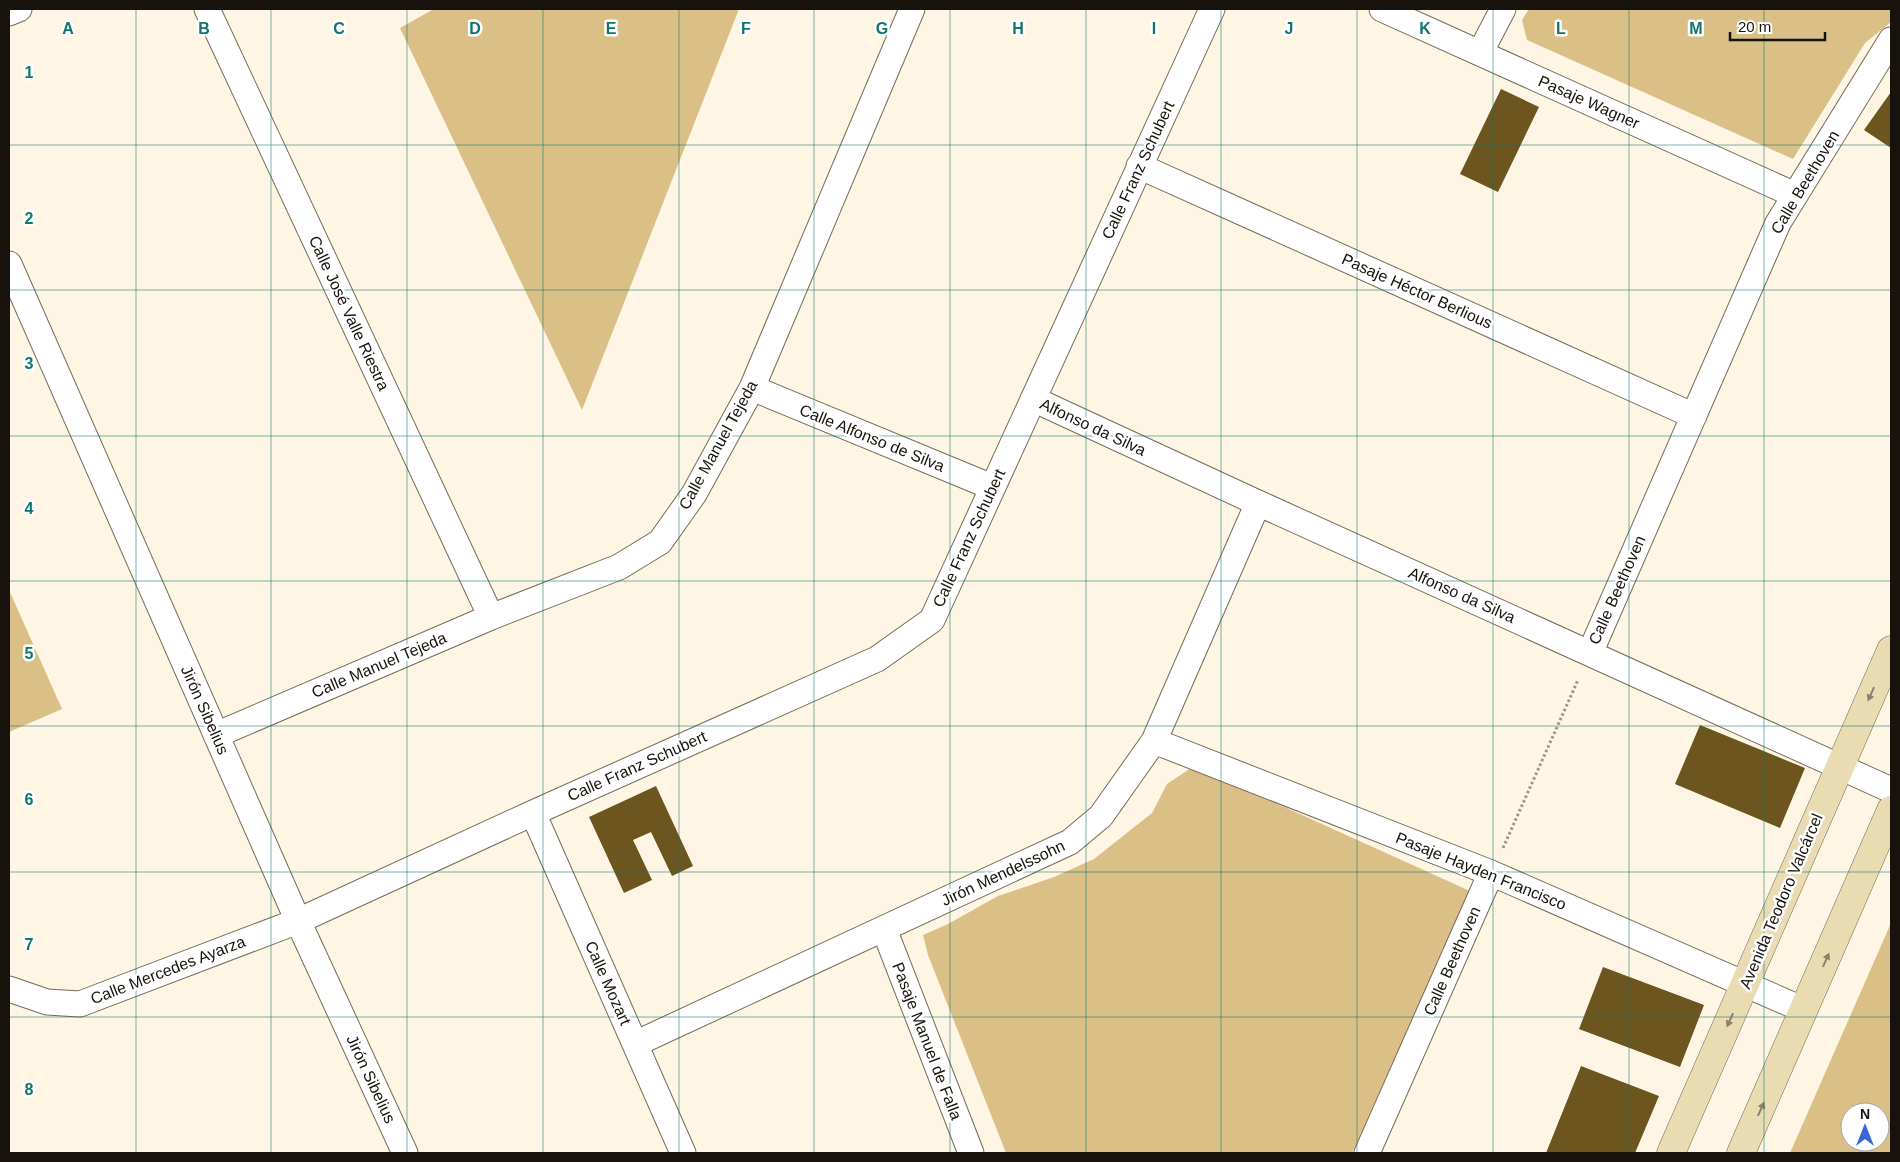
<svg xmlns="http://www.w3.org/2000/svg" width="1900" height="1162" viewBox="0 0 1900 1162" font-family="Helvetica,sans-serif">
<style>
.green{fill:#dabf87;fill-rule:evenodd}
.building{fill:#6c551f}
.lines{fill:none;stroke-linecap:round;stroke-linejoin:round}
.street-casing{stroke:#746b58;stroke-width:27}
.secondary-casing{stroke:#746b58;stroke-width:29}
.path{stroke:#9d9689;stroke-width:3;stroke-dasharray:2.5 2.5;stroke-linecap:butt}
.street{stroke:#fff;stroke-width:25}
.secondary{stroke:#e9dcb3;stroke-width:28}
.oneway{fill:#8a8268}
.grid{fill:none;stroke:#0f766e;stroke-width:1;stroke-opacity:0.55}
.labels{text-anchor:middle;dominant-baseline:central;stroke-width:5;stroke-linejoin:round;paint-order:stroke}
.street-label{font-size:16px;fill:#17130c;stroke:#fff}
.grid-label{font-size:16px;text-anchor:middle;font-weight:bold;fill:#0f766e;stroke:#fff;stroke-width:5;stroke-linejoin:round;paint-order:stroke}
</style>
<rect width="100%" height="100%" fill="#fef5e4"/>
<path class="green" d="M434,9h305l-157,401 -182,-382z
M1529,9h362v13l-26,21 -72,116 -266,-119 -5,-20z
M9,590l53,119 -53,23z
M1194,766l276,125 -118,262h-346l-78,-198 -5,-20 25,-11 50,-28 56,-19 40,-18 58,-46 15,-29z
M1891,923v230h-101zM1850,1112h30v30h-30z"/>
<path class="building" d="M1501,89l38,18 -41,85 -38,-18z
M1891,92v56l-27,-18z
M1700,725l105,43 -25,60 -105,-44z
M656,786l37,80 -21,10 -21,-44 -18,8 19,40 -28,13 -35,-76z
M1603,967l101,38 -24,62 -101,-38z
M1581,1066l78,30 -24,57h-89z"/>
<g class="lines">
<defs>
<path id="street" d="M207,9l284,608
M1382,9l413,186
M9,13l10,-4
M1480,53l23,-44
M1139,166l555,250
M9,264l289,657 107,232
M752,388l240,99
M1033,399l225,104 633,287
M1590,653l188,-430 113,-183
M216,735l275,-118 128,-50 41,-25 34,-48 58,-106 160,-379
M1154,741l337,132 313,137
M533,813l150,340
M884,929l87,224
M9,989l38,13 33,2 218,-83 235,-108 344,-154 55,-39 280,-611
M635,1044l435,-202 31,-26 53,-75 104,-238
M1367,1153l124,-280"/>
<path id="secondary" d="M1671,1153l220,-503
M1741,1153l150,-343"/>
</defs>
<use href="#street" class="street-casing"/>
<use href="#secondary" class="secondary-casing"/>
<path class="path" d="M1503,848l75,-168"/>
<use href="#street" class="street"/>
<use href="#secondary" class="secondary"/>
</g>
<defs><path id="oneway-solid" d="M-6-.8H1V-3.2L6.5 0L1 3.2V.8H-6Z" transform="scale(1.25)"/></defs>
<g class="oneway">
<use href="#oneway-solid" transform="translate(1871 694) rotate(114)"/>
<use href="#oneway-solid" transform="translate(1826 960) rotate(-66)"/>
<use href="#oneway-solid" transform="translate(1730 1020) rotate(114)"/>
<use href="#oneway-solid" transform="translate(1761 1109) rotate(-66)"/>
</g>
<path class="grid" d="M136,9v1144M271,9v1144M407,9v1144M543,9v1144M679,9v1144M814,9v1144M950,9v1144M1086,9v1144M1221,9v1144M1357,9v1144M1493,9v1144M1629,9v1144M1764,9v1144M9,145h1882M9,290h1882M9,436h1882M9,581h1882M9,726h1882M9,872h1882M9,1017h1882"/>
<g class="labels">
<g class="street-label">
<text transform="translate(1589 102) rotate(24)">Pasaje Wagner</text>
<text transform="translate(1138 170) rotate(-65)">Calle Franz Schubert</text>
<text transform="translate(1805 182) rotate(-59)">Calle Beethoven</text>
<text transform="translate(1417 291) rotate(24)">Pasaje Héctor Berlious</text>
<text transform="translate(349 313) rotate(65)">Calle José Valle Riestra</text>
<text transform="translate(1093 427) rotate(25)">Alfonso da Silva</text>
<text transform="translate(872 438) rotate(22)">Calle Alfonso de Silva</text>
<text transform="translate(718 445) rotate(-61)">Calle Manuel Tejeda</text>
<text transform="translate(969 538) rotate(-65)">Calle Franz Schubert</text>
<text transform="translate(1617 590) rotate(-66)">Calle Beethoven</text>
<text transform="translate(1462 595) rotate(24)">Alfonso da Silva</text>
<text transform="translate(379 665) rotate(-23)">Calle Manuel Tejeda</text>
<text transform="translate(205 710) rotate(66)">Jirón Sibelius</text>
<text transform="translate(637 766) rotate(-24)">Calle Franz Schubert</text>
<text transform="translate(1481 871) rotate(22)">Pasaje Hayden Francisco</text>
<text transform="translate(1003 873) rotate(-25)">Jirón Mendelssohn</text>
<text transform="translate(1781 901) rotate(-67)">Avenida Teodoro Valcárcel</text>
<text transform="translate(1452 961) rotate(-66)">Calle Beethoven</text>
<text transform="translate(168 970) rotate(-21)">Calle Mercedes Ayarza</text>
<text transform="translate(608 983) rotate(66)">Calle Mozart</text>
<text transform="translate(927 1041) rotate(69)">Pasaje Manuel de Falla</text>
<text transform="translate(371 1079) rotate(65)">Jirón Sibelius</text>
</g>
</g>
<g class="grid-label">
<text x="68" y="34">A</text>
<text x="204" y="34">B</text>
<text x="339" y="34">C</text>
<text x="475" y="34">D</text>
<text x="611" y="34">E</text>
<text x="746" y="34">F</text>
<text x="882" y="34">G</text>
<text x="1018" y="34">H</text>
<text x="1154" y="34">I</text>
<text x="1289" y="34">J</text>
<text x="1425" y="34">K</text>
<text x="1561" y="34">L</text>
<text x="1696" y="34">M</text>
<text x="29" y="78">1</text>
<text x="29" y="224">2</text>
<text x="29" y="369">3</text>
<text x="29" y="514">4</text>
<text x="29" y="659">5</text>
<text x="29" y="805">6</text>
<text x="29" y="950">7</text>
<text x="29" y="1095">8</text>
</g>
<rect width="1900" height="1162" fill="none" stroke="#17130c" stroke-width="20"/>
<g transform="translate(1865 1127)"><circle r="24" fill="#ffffff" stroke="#a2a19e"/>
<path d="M0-4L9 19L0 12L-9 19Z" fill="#3c66d7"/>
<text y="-8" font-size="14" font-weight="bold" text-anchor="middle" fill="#17130c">N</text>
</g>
<path d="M1730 32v8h95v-8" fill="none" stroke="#17130c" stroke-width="2.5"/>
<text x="1738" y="32" font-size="15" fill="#17130c" stroke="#ffffff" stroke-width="4" paint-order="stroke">20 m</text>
</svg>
